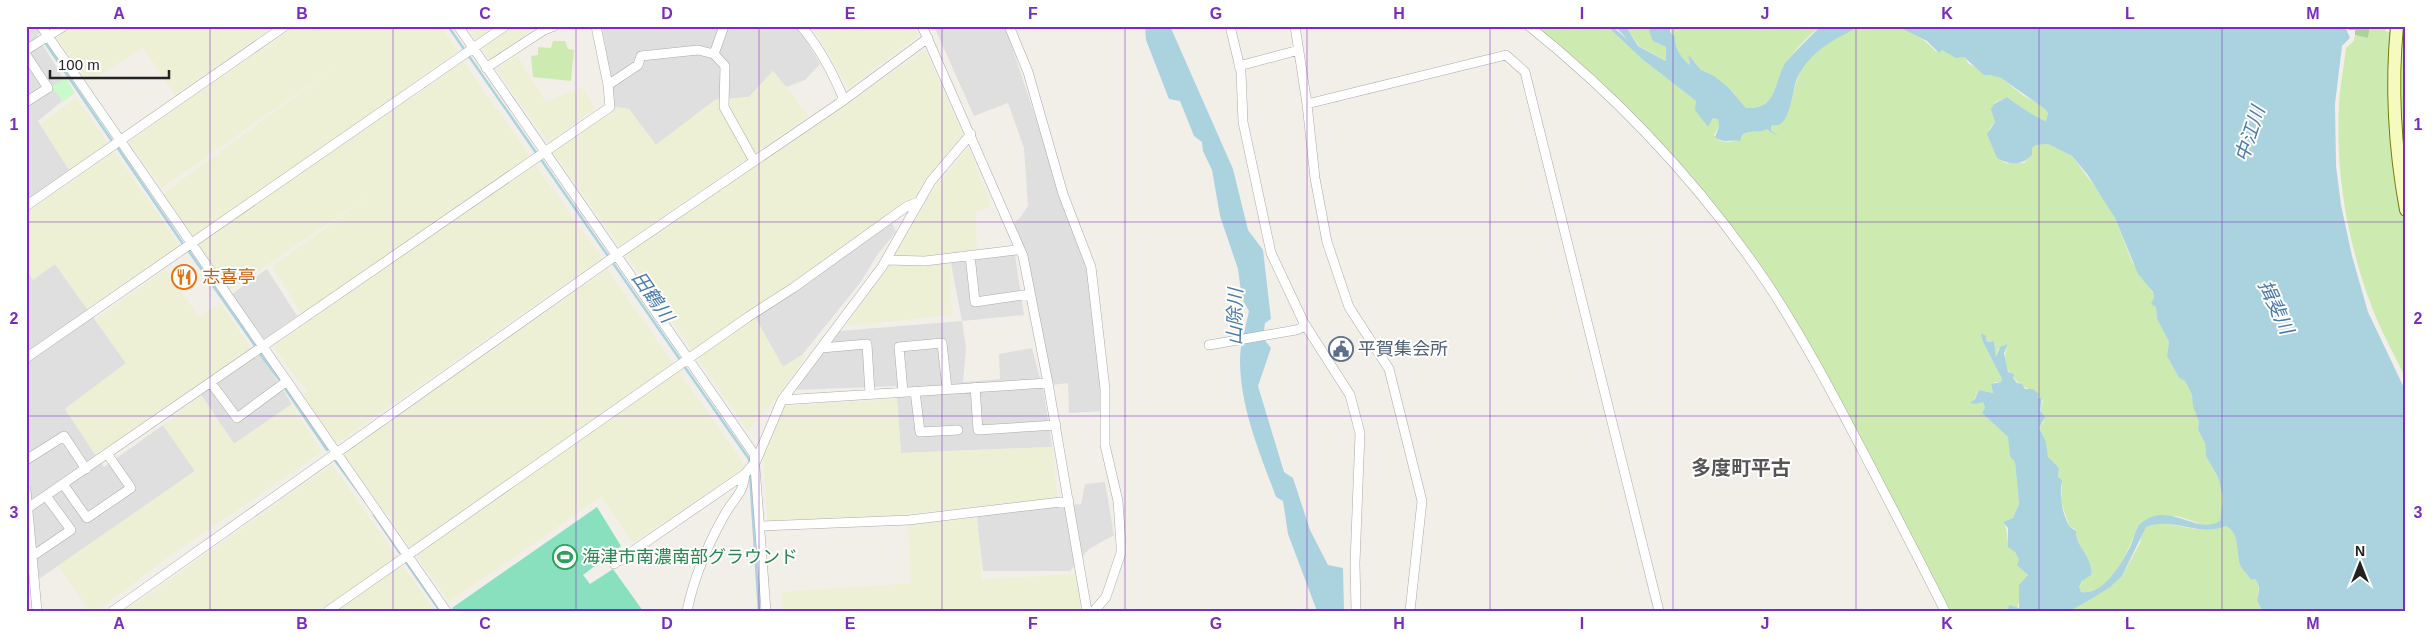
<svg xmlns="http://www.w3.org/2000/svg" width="2432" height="637" viewBox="0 0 2432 637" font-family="Arial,'Noto Sans JP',sans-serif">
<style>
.residential{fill:#e0dfdf}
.farmland{fill:#eef0d5}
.grass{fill:#cdebb0}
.forest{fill:#add19e}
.park{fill:#c8facc}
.pitch{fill:#88e0be}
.water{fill:#aad3df}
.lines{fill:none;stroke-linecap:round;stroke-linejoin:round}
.stream{stroke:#aad3df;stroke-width:2.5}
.street-casing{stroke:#a9a9a9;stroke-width:10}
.secondary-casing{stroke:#707d05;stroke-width:14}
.street{stroke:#fff;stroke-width:9}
.secondary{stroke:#f7fabf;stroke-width:12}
.grid{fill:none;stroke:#7b2cbf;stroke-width:1;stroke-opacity:0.55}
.labels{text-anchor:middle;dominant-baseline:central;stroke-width:4;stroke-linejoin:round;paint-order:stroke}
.food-label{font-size:18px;fill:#c56008;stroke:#fff;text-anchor:start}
.service-label{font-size:18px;fill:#4e5e75;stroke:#fff;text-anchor:start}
.leisure-label{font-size:18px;fill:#27864d;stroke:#fff;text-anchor:start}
.water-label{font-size:19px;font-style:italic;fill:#4a7aab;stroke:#fff}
.quarter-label{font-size:20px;font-weight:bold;fill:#555;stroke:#fff}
.neatline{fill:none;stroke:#7b2cbf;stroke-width:2}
.grid-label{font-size:16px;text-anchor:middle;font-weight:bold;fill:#7b2cbf}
</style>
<rect width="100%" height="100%" fill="#f2efe9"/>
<path class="residential" d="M26,26h23l-12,9 35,58 -34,28 31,49 -43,38z
M602,26h193l6,6 19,32 -15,16 -19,7 -13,-16 -24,26 -34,3 -59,45 -27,-36 -14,-2z
M934,26h71l64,192 19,51 15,142 -34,2 -1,-30 -16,2 -39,-162 7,-5 8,-12 -4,-58 -16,-45 -34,13z
M892,223l4,9 -18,22 -18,29 -58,72 -19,12 -28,-50z
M1015,255l9,60 -62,6 4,27 -3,34 37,-3 -1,-25 33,-6 12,46 8,53 -151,6 -5,-67 -101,4 45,-59 122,-10 -12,-63z
M55,264l71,99 -61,46 39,58 59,-42 32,46 -156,108 -13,-131v-179l7,10z
M267,269l30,47 -33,23 -32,-45z
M260,354l32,50 -58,40 -33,-49z
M1105,482l9,53 -25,14 -19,22h-87l-7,-58 105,-9 4,-20z"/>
<path class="farmland" d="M74,26h201l-100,69 -32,-48 -53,35 -34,-43z
M295,26h145l18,25 -56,39 6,11 55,-40 67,95 -110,76 3,9 113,-76 66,93 -266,186 -33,-49 4,-3 -34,-45 34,-25 -35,-55 97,-71 -139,94 -67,-96 176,-130 -177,124 -34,-46z
M467,26h70l-47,34z
M810,26h104l4,10 -70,52 -27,-48z
M925,50l38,85 -35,41 -14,22 -162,115 31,54 19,-12 2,4 -28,40 -28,32 -123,-177z
M517,55l29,47 36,-15 14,21 -48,35 -52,-74z
M773,71l36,45 -189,130 -67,-93 62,-46 14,2 27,36 59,-45 34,-3z
M76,98l104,147 -93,64 -32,-45 -22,16 -7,-11v-57l51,-34 -8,-8 -29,-46z
M969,147l22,59 -15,6 1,41 -27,5 2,57 -106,11 45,-65 43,-73z
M165,269l34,48 21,-15 31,46 -155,108 -31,-47 61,-46 -31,-43z
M607,269l135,192 2,7 -111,75 -32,-46 -152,105 -106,-148z
M201,395l33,49 58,-40 30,48 -155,106 -70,53h-7l-32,-45 137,-95 -32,-46z
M897,399l4,54 151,-6 6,54 -81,5 -75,9 -135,6 -4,-67 21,-48z
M332,464l103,147h-310z
M977,518l5,61 94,-5 5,37h-298l-2,-19 130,-9 -3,-58z"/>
<path class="grass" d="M1535,26h72l35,33 54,42 12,25 5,-8h5l1,9 -5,8 6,6 10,1 12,-4 1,-4c8,-4 17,-1 24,-6l14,11 -10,-9v-4c2,-1 5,-1 7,-2 15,-5 14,-41 24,-55 5,-6 11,-16 17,-21 35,-28 86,-33 117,4l6,-2 22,7 5,7 32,14 23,18 19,10 5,7 -2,8c-7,-1 -31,-18 -39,-24l-13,6 1,19 -6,7 8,29 9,5h18l8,-8v-7l4,-3 12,-1 24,12 31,42 12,20 17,44 21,31 1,5 -2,6 4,3 1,12 12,23 -2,14 12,22 6,3 7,14 7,27 -1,8 7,13 1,12 12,22 5,21 -3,24c-17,9 -31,-5 -45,-6 -9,-1 -29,9 -38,11 -7,21 -27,69 -56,65l-2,-5 12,-20c-5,-12 -15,-25 -16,-38l-6,-3 -8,-25 1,-18 -4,-6 1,-7 -11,-13 -2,-14 -7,-15 5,-7 -4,-10 3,-11 -1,-2h-5l-1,-5c-20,-9 -38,-24 -28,-49l-10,5 -2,9 -2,-17 -7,1 -1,-6 -3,6 19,37 -1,3h-6l-4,4 2,7 -14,-3 -6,11 10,1 2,6 -3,5 26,24 7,25 4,42 -6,14 -10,4c7,9 1,23 12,30l13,25 -9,12 1,8 -3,12 -8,-4 -2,6h-58l-116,-223 -120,-182z
M1626,26h25l-2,5 7,11 10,5 1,14 -28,-15z
M1670,26h152c-12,7 -28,25 -36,37 -13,18 -7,47 -40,45l-18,-21 -27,-17 -13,-16 2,11c-11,-5 -19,-28 -20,-39z
M2370,26h16l-1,5 7,2 8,172 6,26v148c-11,-23 -24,-46 -33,-69 -25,-64 -38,-137 -34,-206 1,-18 5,-38 7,-56l8,-7 1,-6 13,3z
M2400,26h6v153l-2,-4 -6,-117z
M553,41h12l3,8 6,1 -3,31 -38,-4 -2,-21 7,-1v-8l13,1z
M2156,523c24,0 47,13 70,3 15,8 9,27 15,40 3,5 6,10 10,14l4,-1c5,9 4,11 2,21l5,11h-192l23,-13 29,-22 18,-33 2,-11 4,-5z"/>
<path class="forest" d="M2345,26h25l-2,12 -13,-3v-5h-6z"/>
<path class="park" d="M66,78l9,15 -12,9 -11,-16z"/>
<path class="pitch" d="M597,507l24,39 -38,29 7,9 23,-15 30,42h-189l-2,-3z"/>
<path class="water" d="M1145,26h25l63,143 15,61 15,20 8,69 -6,4 -2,15 8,10 -13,38 26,86 9,6 17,52 18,35 15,3 1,43h-27l-29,-77 -5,-33 -7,-4c-16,-44 -36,-89 -36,-137 0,-16 6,-34 9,-49l-7,-12 -4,-30 -18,-53 -8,-46 -9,-19 -1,-9 -8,-6 -14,-35 -11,-2 -23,-59z
M1607,26h5l16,14 -13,-14h11l12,20 28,15v-14l-13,-6 -4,-10 2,-5h19v6l5,5c-2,9 8,24 15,28l-2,-11 13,16 13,6 14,11 18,21c33,2 27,-27 40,-46 10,-12 22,-23 33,-34l41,-2c-26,14 -47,23 -62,50 -6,12 -6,44 -20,49 -2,0 -5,0 -7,1v4l10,9 -14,-10c-7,4 -16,1 -24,5l-3,7c-10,-2 -16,3 -25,-4l4,-10 -1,-8 -5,-1 -5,9 -13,-17 1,-9 -54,-42z
M1897,26h448l5,12 -8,8 -7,58 1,62 5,39 11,51 16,56 38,80v219h-144l-5,-11c2,-10 4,-12 -2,-21l-4,1c-3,-4 -7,-9 -10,-13 -6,-14 0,-33 -15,-41 -27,12 -53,-10 -80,1l-24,49 -12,11 -17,11 -23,13h-63l2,-6 10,3v-23l9,-10 -11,-10 2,-5 -4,-8 -7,-5v-19l-5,-6 10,-4 6,-14 -4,-42 -5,-6 -2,-19 -26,-24 3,-5 -2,-6 -7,2 -6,-1 5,-4 4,-9 14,3 -2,-9 10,-2 1,-3 -19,-37 -2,-9 5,3 1,6 7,-1 2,16 4,-10 8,-3 -4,9 4,19 6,2 -1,4 4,5 5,1 3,5h8l6,5 -2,4h5l-2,13 5,6 -6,11 7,14 2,15 11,11 -1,9 4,3c-3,16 0,32 7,46l7,5c-1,15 18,27 15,44l-9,6 -3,6 2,5c23,4 42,-31 50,-47 3,-7 4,-16 9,-21 29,-25 55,12 80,-3l3,-23 -5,-21 -12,-21 -1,-13 -7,-13 1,-8 -6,-16 -1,-11 -7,-14 -6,-3 -12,-22 2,-14 -12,-23 -1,-12 -5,-3 3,-6 -1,-6 -15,-18 -23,-56 -28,-44 -15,-18 -24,-12 -12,1 -4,3v7c-10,11 -23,10 -35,3l-10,-24 8,-12 -4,-13 3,-5 13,-7c8,6 32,23 39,24l2,-8 -3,-4 -44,-31 -10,-3h-7l-20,-18 -8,1 -14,-8 -3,3 -12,-12z"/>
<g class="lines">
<path class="stream" d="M448,26l89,128
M48,31l7,-5
M44,41l68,100
M117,147l66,97
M540,158l141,203
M188,250l68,97
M260,354l21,28
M684,366l65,93 1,6
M286,390l41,60
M334,459l32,43
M750,473l9,138
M374,515l26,38
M405,561l35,50"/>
<defs>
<path id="street" d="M41,26l405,585
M458,26l296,428 12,157
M801,26c19,22 32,47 43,74
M922,26l101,230 25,127 39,228
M1009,26l19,46 35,122 28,73 14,122v56l13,56 3,44v8l-15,44 -12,14
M1230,26l11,46 2,50 28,131 33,70 46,72 10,38 -5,130 1,48
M1295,26l12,78 8,74 12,64 22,65 40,62 33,132 -12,110
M1529,26c91,73 173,161 238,257 39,59 71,121 104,184 25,48 50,96 74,144
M26,50l38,-24
M714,54l10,-28
M26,55l22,33 -22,14
M1239,66l60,-16
M486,68l58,-38 10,-4
M608,85l30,-20 3,-9 57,-6 16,4 11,12 -1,41 30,54
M1307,104l199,-49 19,17 134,539
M26,206l259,-180
M970,255l5,47 55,-8
M886,260l39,1 91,-11
M1209,345l87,-15 10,-4
M821,348l46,-4 3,50
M26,358l479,-332
M211,383l26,35 50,-37
M975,387l3,43 78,-5
M915,391l5,41 38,-2
M903,392l-4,-45 43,-4 5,46
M782,400l266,-17
M26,460l38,-24 22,33
M63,484l24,34 44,-30 -23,-33
M26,490l11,121
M28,508l582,-401 -2,-22 -12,-59
M761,526l148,-6 160,-19
M31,557l40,-27 -25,-34
M614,564l131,-90 11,-13 26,-61 100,-133 49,-86 40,-47
M113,611l505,-357 226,-154 84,-62
M328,611l420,-294 45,-29 113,-81 14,-6
M687,611c7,-34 21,-67 38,-97 10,-18 17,-17 20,-40"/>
<path id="secondary" d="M2397,26c-6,62 -2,124 9,184"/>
</defs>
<use href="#street" class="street-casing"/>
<use href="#secondary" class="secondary-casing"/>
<use href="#street" class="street"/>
<use href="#secondary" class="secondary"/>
</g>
<path class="grid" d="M210,26v585M393,26v585M576,26v585M759,26v585M942,26v585M1125,26v585M1307,26v585M1490,26v585M1673,26v585M1856,26v585M2039,26v585M2222,26v585M26,222h2380M26,416h2380"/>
<defs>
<symbol id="restaurant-ring" viewBox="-11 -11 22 22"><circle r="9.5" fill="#fff" stroke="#e8710a" stroke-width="1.5"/><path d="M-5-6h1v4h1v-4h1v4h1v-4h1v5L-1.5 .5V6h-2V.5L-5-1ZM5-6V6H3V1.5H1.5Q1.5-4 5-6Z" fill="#e8710a"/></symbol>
<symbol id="civic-ring" viewBox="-11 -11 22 22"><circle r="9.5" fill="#fff" stroke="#5c6f8a" stroke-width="1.5"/><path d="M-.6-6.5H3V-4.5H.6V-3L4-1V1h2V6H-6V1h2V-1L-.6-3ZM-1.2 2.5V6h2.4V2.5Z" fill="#5c6f8a"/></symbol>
<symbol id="stadium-ring" viewBox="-11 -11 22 22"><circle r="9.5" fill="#fff" stroke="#2e9e5b" stroke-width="1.5"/><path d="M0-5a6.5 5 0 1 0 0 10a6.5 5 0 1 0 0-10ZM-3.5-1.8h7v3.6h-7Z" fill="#2e9e5b"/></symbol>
</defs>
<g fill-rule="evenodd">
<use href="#restaurant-ring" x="170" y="263" width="28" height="28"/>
<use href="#civic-ring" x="1327" y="335" width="28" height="28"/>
<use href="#stadium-ring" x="551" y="543" width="28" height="28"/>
</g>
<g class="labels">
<g class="food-label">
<text x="202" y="277">志喜亭</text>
</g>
<g class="service-label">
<text x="1358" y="349">平賀集会所</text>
</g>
<g class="leisure-label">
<text x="582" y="557">海津市南濃南部グラウンド</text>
</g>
<g class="water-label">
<text transform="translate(2250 134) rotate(-72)">中江川</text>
<text transform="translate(653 297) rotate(55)">田鶴川</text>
<text transform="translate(2276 307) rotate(65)">揖斐川</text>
<text transform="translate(1235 317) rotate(-89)">山除川</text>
</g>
<g class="quarter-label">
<text x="1741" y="468">多度町平古</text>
</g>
</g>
<rect width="2432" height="637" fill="none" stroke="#ffffff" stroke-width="55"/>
<g transform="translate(2360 564)" stroke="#ffffff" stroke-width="4" paint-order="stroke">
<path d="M0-4L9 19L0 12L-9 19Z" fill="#222222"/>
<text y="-8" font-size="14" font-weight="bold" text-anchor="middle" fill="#222222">N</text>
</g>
<path d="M50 70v8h119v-8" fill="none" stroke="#222222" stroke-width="2.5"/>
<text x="58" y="70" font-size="15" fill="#222222" stroke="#ffffff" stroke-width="4" paint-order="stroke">100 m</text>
<rect x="28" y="28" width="2376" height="582" class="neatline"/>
<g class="grid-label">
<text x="119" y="19">A</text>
<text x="302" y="19">B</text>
<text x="485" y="19">C</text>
<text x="667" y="19">D</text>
<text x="850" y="19">E</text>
<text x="1033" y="19">F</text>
<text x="1216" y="19">G</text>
<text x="1399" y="19">H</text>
<text x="1582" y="19">I</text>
<text x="1765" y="19">J</text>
<text x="1947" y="19">K</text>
<text x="2130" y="19">L</text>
<text x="2313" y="19">M</text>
<text x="14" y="130">1</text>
<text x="2418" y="130">1</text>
<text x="14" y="324">2</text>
<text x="2418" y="324">2</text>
<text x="14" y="518">3</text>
<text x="2418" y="518">3</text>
<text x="119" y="629">A</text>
<text x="302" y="629">B</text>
<text x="485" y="629">C</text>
<text x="667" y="629">D</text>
<text x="850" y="629">E</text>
<text x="1033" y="629">F</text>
<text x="1216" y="629">G</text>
<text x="1399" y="629">H</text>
<text x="1582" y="629">I</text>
<text x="1765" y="629">J</text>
<text x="1947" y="629">K</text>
<text x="2130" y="629">L</text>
<text x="2313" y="629">M</text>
</g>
</svg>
